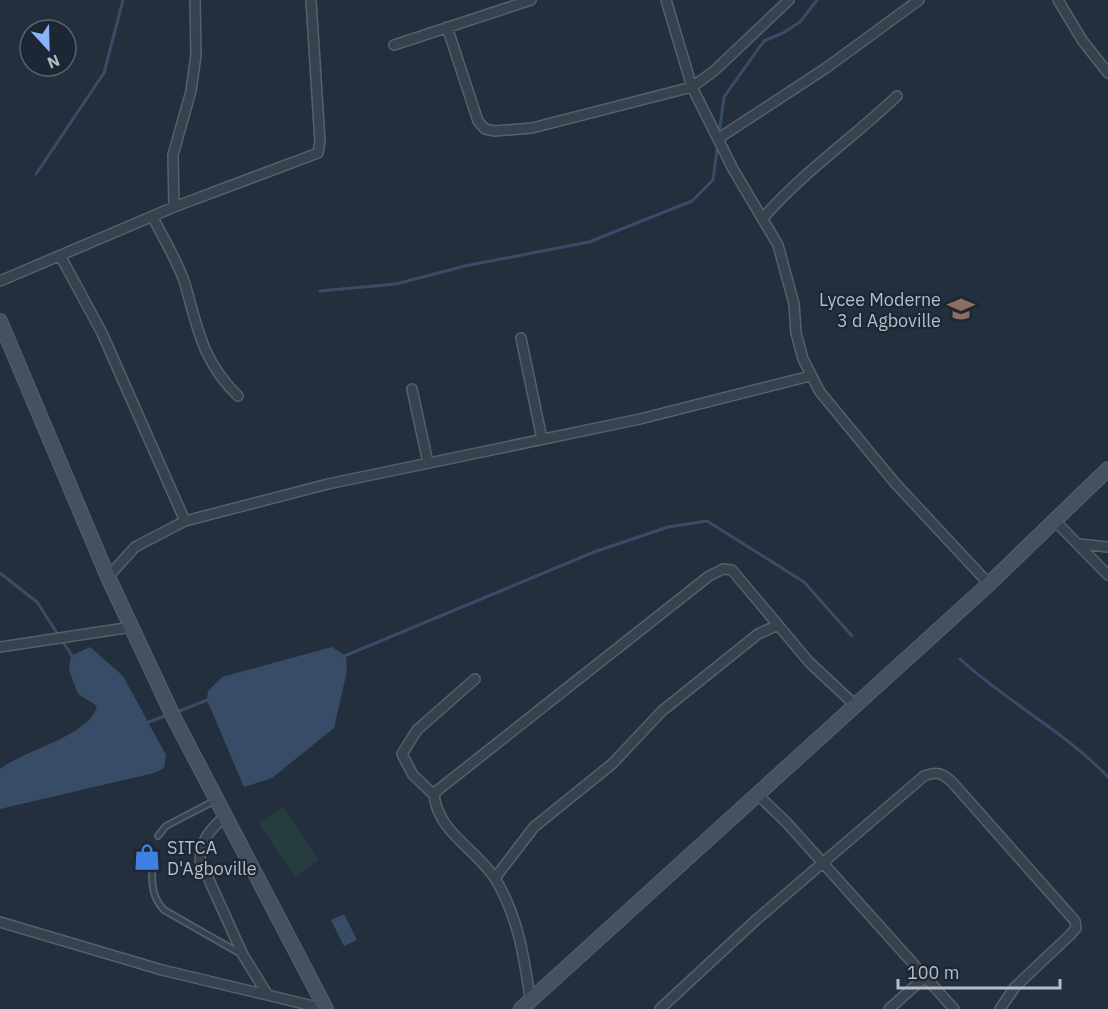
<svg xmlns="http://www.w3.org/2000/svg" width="1108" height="1009" viewBox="0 0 1108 1009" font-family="'IBM Plex Sans',sans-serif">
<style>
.green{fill:#263c3f}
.water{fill:#394c67}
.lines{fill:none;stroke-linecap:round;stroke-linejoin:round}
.stream{stroke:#394c67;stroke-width:3}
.lane-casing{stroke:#565f6c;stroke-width:8}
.street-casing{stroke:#565f6c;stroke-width:12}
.secondary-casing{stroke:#565f6c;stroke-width:16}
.lane{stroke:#38414e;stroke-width:4.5}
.street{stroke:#38414e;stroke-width:9}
.secondary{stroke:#465061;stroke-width:14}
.labels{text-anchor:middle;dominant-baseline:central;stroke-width:4.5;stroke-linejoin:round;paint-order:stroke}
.poi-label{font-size:18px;fill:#b4bcc9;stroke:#1d2633;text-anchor:end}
</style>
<rect width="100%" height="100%" fill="#242f3e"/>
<path class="green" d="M283,807l36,53 -24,17 -36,-53z"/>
<path class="water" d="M90,647l33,29 43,79 -2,13 -10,5 -154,36v-40c24,-19 90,-33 97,-63l-19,-12 -9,-24 2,-14z
M332,647l14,9 1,15 -13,57 -62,50 -28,9 -37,-87 1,-9 14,-14z
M344,914l13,26 -13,6 -13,-26z"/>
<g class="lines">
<path class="stream" d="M719,134l5,-37 40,-56 19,-8 17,-11 17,-22
M36,174l68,-101 19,-73
M320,291l76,-7 69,-18 124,-24 103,-41 21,-21 5,-37
M0,573l37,29 37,57
M342,657l252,-105 74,-25 39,-6 97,61 48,54
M960,659c47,43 104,72 148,118
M177,712l33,-13
M146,723l22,-8"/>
<defs>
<path id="lane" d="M158,836l8,-10 48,-25
M152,871c0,16 1,27 12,39l77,44"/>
<path id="street" d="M666,0l26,87 41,82 45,76 16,59 2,29 7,26 17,33 75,91 94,101
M1058,0l24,40 26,33
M447,27l31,94 7,8 10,2 37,-3 160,-41 22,-16 75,-71
M394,45l137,-45
M719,138l107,-70 93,-68
M174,207l-1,-52 18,-64 5,-36 -1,-55
M153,217c10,22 25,44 32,67 13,46 18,78 53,112
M763,218c40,-46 90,-80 134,-122
M61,257l41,76 83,188
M0,281l174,-74 144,-54 2,-11 -9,-142
M521,338l21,101
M412,389l16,74
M1054,520l54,55
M1079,544l29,3
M108,577l27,-30 50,-26 143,-37 312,-65 170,-43
M0,647l132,-20
M757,794l30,29 167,186
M434,795l-21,-20 -11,-21 15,-24 58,-51
M225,816c-15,14 -24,23 -25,44l43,95 24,39
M495,878l39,-51 78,-63 50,-53 96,-77 20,-9
M0,922l162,48 164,39
M530,998c-6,-42 -12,-81 -34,-118 -18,-30 -58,-47 -62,-85l4,-5 271,-214 14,-7 9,1 77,92 45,42
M660,1009l96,-89 168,-144c13,-5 18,-3 28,6l123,139 1,7 -6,7 -55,52 -15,22
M889,1009l36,-32"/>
<path id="secondary" d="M0,321l108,256 66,141 152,291
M521,1009l468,-425 119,-115"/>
</defs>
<use href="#lane" class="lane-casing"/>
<use href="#street" class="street-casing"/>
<use href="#secondary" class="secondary-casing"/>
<use href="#lane" class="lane"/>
<use href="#street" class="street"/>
<use href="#secondary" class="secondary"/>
</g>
<defs>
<symbol id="school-bare" viewBox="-9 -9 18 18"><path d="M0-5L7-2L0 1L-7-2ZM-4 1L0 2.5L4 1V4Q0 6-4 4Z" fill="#8d6e63" stroke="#1d2633" stroke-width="2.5" paint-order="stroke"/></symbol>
<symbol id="shop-bare" viewBox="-9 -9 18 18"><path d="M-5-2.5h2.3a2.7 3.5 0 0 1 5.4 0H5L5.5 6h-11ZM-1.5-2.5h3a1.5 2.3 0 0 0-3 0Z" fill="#3f7fe0" stroke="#1d2633" stroke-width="2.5" paint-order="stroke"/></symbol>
</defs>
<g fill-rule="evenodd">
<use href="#school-bare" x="942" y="290" width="38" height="38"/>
<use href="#shop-bare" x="128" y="838" width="38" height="38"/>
</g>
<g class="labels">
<g class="poi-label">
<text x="941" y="299">Lycee Moderne<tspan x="941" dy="21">3 d Agboville</tspan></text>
<text x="167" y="847" text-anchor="start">SITCA<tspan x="167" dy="21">D'Agboville</tspan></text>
</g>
</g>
<g transform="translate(48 48) rotate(158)"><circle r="28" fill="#1d2633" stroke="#59626f" stroke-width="1.5"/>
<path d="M0-4.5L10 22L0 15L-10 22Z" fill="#8ab4f8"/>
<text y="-9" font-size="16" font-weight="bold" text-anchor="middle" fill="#b4bcc9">N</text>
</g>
<path d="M898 979v9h162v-9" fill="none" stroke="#b4bcc9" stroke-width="3"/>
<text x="907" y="979" font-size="18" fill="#b4bcc9" stroke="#1d2633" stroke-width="4.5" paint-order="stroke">100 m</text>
</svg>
